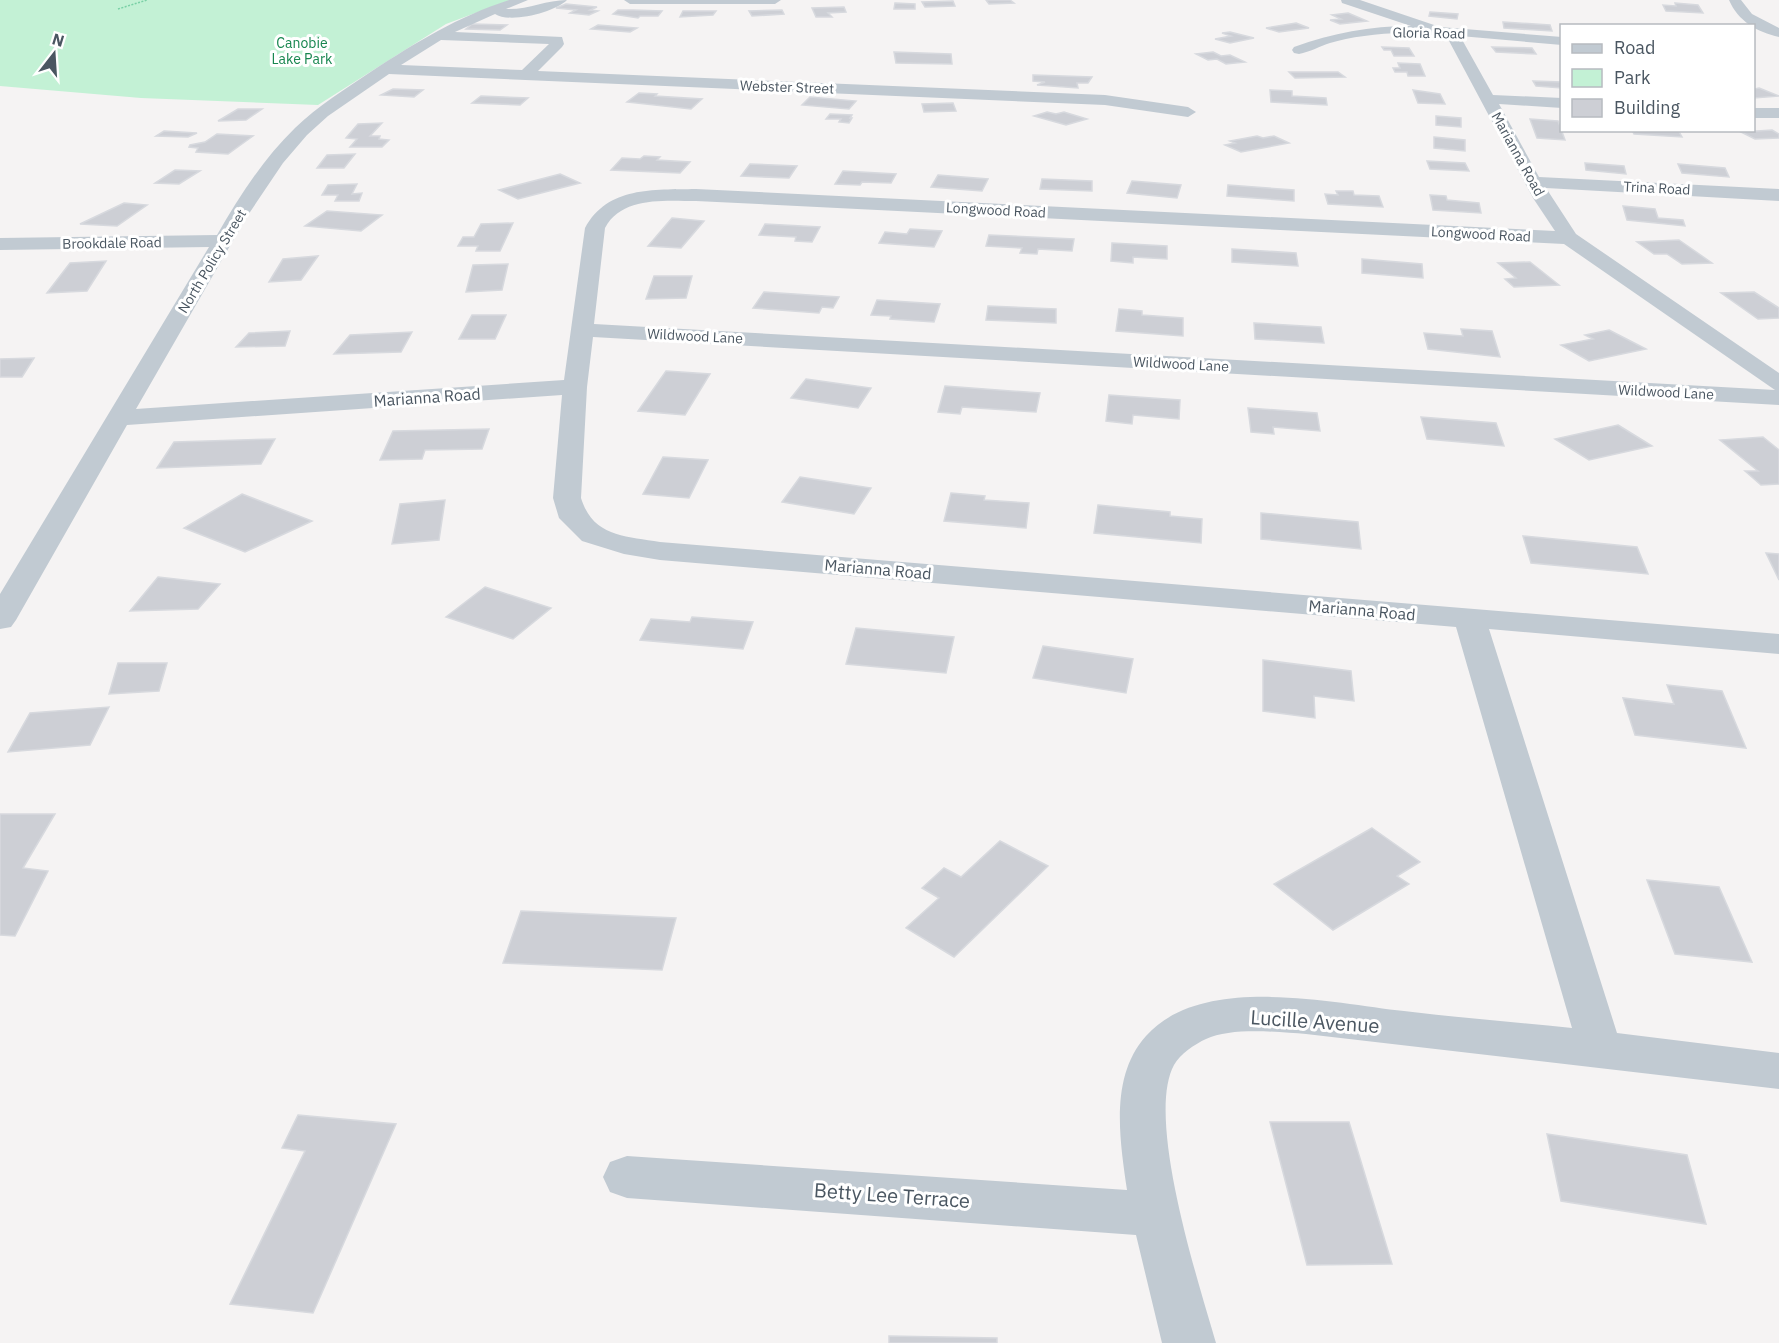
<svg xmlns="http://www.w3.org/2000/svg" width="1779" height="1343" viewBox="0 0 1779 1343" font-family="'IBM Plex Sans',sans-serif">
<style>
.green{fill:#c3f1d5}
.building{fill:#cdcfd5;stroke:#d7d9de;stroke-width:1.5}
.lines{fill:none;stroke-linecap:round;stroke-linejoin:round}
.path{stroke:#7ad0a6;stroke-width:1.5;stroke-dasharray:2 1.5;stroke-linecap:butt}
.minor{fill:#c1cad2;fill-rule:evenodd}
.labels{text-anchor:middle;dominant-baseline:central;stroke-width:6;stroke-linejoin:round;paint-order:stroke}
.far-street-label{font-size:14px;fill:#4a5661;stroke:#fff}
.far-park-label{font-size:14px;fill:#17864f;stroke:#fff}
.street-label{font-size:16px;fill:#4a5661;stroke:#fff}
.near-street-label{font-size:20px;fill:#4a5661;stroke:#fff}
</style>
<rect width="100%" height="100%" fill="#f5f3f3"/>
<path class="green" d="M0,0h510l-64,24 -128,81 -177,-7 -141,-12z"/>
<path class="building" d="M986,0h24l4,3 -25,1z
M953,1l2,5 -30,1 -3,-5z
M895,3l20,1v5h-21z
M1675,3l23,2 5,8 -37,-2 -3,-6 13,1z
M566,4l31,3 -7,3 8,1 -9,4 -19,-2 6,-3 -20,-2z
M844,7l2,5 -18,1 4,4h-16l-4,-9z
M618,10h15l29,1 -4,5h-18l-2,2 -25,-4z
M782,10l2,4 -32,2 -3,-5z
M683,11h33l-3,4 -33,2z
M1430,12l28,2 -1,5 -28,-3z
M1348,13l19,8 -27,3 -10,-4 11,-1 -9,-4z
M1503,22l47,3 2,6 -48,-3z
M1296,23l13,5 -30,4 -13,-4z
M472,24l35,1 -7,5 -34,-1z
M598,25l39,3 -7,4 -39,-3z
M1230,32l24,6 -24,5 -15,-4 16,-3 -9,-3z
M1382,47l27,1 5,8h-20l-3,-6h-7z
M1492,47l40,1 4,6 -40,-2z
M894,52l57,2 1,10 -56,-1z
M1213,52l8,4 9,-1 15,7 -19,2 -9,-5 -9,1 -12,-6z
M1398,63l22,1 5,12h-17l-1,-4h-12l-2,-4h7z
M1289,72h49l7,5 -50,1z
M1033,75l59,2 -4,6h-11l1,5 -41,-3 8,-3 -12,-1z
M1533,81l29,1v6l-26,-2z
M1759,88l20,8 -25,2v-9z
M393,89l30,1 -9,7 -33,-2z
M1270,90l22,1v5l34,2 1,7 -56,-3z
M1413,90l27,4 5,10 -27,-1z
M639,93l18,1 -2,2 47,3 -11,10 -64,-7z
M481,96l47,2 -8,7 -48,-2z
M810,97l46,4 -7,8 -47,-4z
M953,103l3,8 -32,1 -2,-8z
M238,109h24l-16,11 -28,1z
M1047,112l9,2 8,-2 23,7 -21,6 -32,-9z
M830,114l22,1 -2,3h2l-3,5 -10,-1 2,-3h-15z
M1436,116l25,2v9l-25,-2z
M1530,119l28,2 7,19 -28,-2z
M382,123l-12,13h10l-1,3 10,1 -7,7h-32l7,-8 -11,-1 12,-14z
M1632,130h46l4,7 -48,-3z
M1772,130l7,4v4l-24,1 -14,-7z
M164,131l33,2 -9,4 -32,-1z
M217,134l36,2 -25,18 -32,-2 2,-4 -9,-1 1,-2 15,-3z
M1257,136l6,2 11,-2 15,7 -48,9 -16,-7 10,-2 -5,-2z
M1434,137l31,3v11l-31,-3z
M355,154l-11,14h-27l10,-13z
M644,156l16,1 -3,3 33,2 -10,11 -69,-3 11,-12 18,1z
M1427,161l38,2 4,8 -39,-2z
M1585,163l39,3 2,8 -40,-4z
M750,164l47,2 -8,12 -48,-2z
M1678,164l47,4 4,9 -47,-4z
M175,170l25,1 -21,13 -24,-1z
M843,171l53,3 -5,9 -29,-1 -2,3 -25,-1z
M560,174l20,9 -62,16 -19,-9z
M938,175l50,4 -6,12 -51,-4z
M1042,179l50,2v10l-52,-2z
M1132,181l49,4 -4,13 -50,-5z
M357,184l-5,10 10,-1 -3,8h-24l3,-6h-16l6,-10z
M1228,185l66,5v11l-67,-5z
M1336,191h17l1,4 25,1 4,11 -55,-3 -3,-10 13,1z
M1430,195l16,1 1,4 32,3 2,10 -48,-3z
M124,203l23,2 -30,21 -37,-2z
M1623,206l32,3 3,9 25,2 2,6 -58,-6z
M327,211l55,4 -21,16 -56,-5z
M672,218l32,3 -23,27 -33,-2z
M513,223l-13,28h-24l2,-5h-20l5,-9h11l7,-13z
M765,224l55,3 -8,15 -17,-1 1,-4 -37,-2z
M910,229l32,2 -8,16 -55,-4 6,-11 22,2z
M989,235l85,4 -2,12 -34,-2 -1,5 -17,-1 2,-5 -36,-2z
M1679,240l33,23 -30,1 -15,-10h-13l-17,-12z
M1112,243l55,3v13l-34,-2v6l-22,-2z
M1232,249l64,4 2,13 -66,-4z
M318,256l-17,24 -32,2 14,-23z
M1362,259l60,5 1,14 -61,-5z
M106,261l-19,30 -40,2 23,-30z
M1530,262l29,23 -45,2 -9,-8 11,-1 -18,-15z
M508,264l-6,26 -36,2 7,-27z
M654,276h38l-6,22 -40,1z
M764,292l75,5 -6,11 -11,-1 -3,6 -66,-5z
M1754,292l25,16v10l-21,1 -37,-26z
M877,300l63,4 -6,18 -44,-3 1,-3 -20,-1z
M988,306l68,3v14l-70,-3z
M1119,309l23,2v4l41,3v18l-67,-5z
M472,315h34l-11,24h-36z
M1254,323l67,4 3,16 -69,-4z
M1461,329l31,2 8,26 -72,-8 -4,-16 39,3z
M1609,330l37,19 -57,12 -28,-16 32,-6 -8,-4z
M290,331l-5,15 -49,1 13,-14z
M412,332l-11,20 -67,2 16,-19z
M34,358l-12,19h-22v-18z
M666,371l44,3 -25,41 -47,-4z
M806,379l65,9 -13,20 -67,-10z
M945,386l95,7 -4,19 -74,-5 -2,7 -22,-2z
M1109,395l71,5 -1,19 -46,-4 -1,9 -26,-3z
M1248,408l69,5 3,18 -47,-4 1,7 -23,-2z
M1421,417l75,6 8,23 -77,-7z
M1618,425l34,21 -63,14 -34,-21z
M489,429l-7,20 -57,1 -3,9 -42,1 13,-29z
M1763,437l16,13v34l-18,1 -16,-14h13l-38,-31z
M275,439l-14,25 -104,4 17,-26z
M663,457l45,3 -19,38 -46,-4z
M800,477l71,11 -17,26 -72,-12z
M951,493l34,3 -1,4 45,3 -3,25 -82,-7z
M242,494l70,27 -67,31 -61,-24z
M445,500l-6,40 -47,4 8,-40z
M1098,505l72,7v4l32,3 -1,24 -107,-10z
M1261,513l97,9 3,27 -100,-10z
M1523,536l114,11 11,27 -117,-11z
M1766,553l13,1v26z
M158,577l62,7 -22,25 -68,2z
M485,587l66,21 -38,31 -67,-22z
M692,617l61,5 -10,27 -103,-9 11,-21 39,3z
M856,628l98,9 -8,36 -100,-9z
M1043,646l90,13 -7,34 -93,-15z
M1263,660l88,11 3,30 -40,-5 1,22 -52,-7z
M118,663h49l-8,28 -50,3z
M1667,685l55,6 24,57 -111,-13 -12,-37 51,6z
M109,707l-19,38 -82,7 22,-39z
M0,814h55l-32,54 25,3 -33,65 -15,-1z
M1372,828l48,34 -23,14 12,8 -76,46 -59,-46z
M1000,841l48,25 -94,91 -48,-29 33,-30 -17,-10 22,-20 17,9z
M1647,880l72,7 33,75 -77,-8z
M521,911l155,7 -14,52 -159,-7z
M298,1115l98,9 -83,189 -83,-9 75,-153 -23,-3z
M1270,1122h79l43,142 -85,1z
M1547,1134l140,21 19,69 -145,-23z
M889,1336l108,2v5h-108z"/>
<g class="lines">
<path class="path" d="M118,9l29,-9"/>
<path class="minor" d="M509,0h19l-22,9c22,1 40,-9 61,-9 -12,12 -57,24 -72,14l-40,18 107,5 2,7 -2,3 -24,24 567,24 83,12 8,5 -8,5 -83,-12 -716,-31 -61,42 -21,19 -24,28 -37,55 -110,191 428,-29 21,-152c23,-42 68,-38 111,-39l859,42 -22,-33 -85,-159c-31,-11 -87,-5 -118,4 -10,3 -20,9 -31,11l-5,-1 -2,-3 2,-3c39,-14 76,-21 117,-21l-69,-23 -1,-3h19l80,27 122,10v8l-102,-9 33,59 69,3v10l-63,-4 40,73 240,12v12l-233,-13 30,46 203,139v32l-1186,-68 -6,50 -6,111c12,39 44,38 79,44l1119,92v20l-290,-25 128,404 162,20v36l-473,-55c-28,-2 -75,-7 -100,5 -11,5 -26,15 -32,26 -29,53 25,219 42,278h-54l-26,-108 -509,-37 -17,-6 -7,-15 7,-15 17,-6 500,34c-7,-49 -18,-113 19,-154 56,-63 185,-33 258,-25 56,7 112,11 168,17l-116,-401 -796,-67 -36,-6 -42,-13 -23,-23 -6,-20 9,-103 -435,30 -111,195 -5,7 -11,2v-35l209,-347 -209,3v-12l217,-3c22,-38 46,-76 78,-107 23,-22 50,-39 77,-57 43,-28 87,-55 137,-71zM441,40l108,4 -27,26 -121,-5zM696,201l868,43 211,146 -1181,-66 11,-96c17,-32 60,-27 91,-27z
M624,0h157l-6,4h-145z
M1729,0h12l11,14 27,14v9c-22,-5 -41,-16 -50,-37z
M1754,108h25v10h-25z"/>
</g>
<g class="labels">
<g class="far-street-label">
<text transform="translate(1429 33) rotate(1)">Gloria Road</text>
<text transform="translate(787 87) rotate(2)">Webster Street</text>
<text transform="translate(1518 154) rotate(61)">Marianna Road</text>
<text transform="translate(1657 188) rotate(3)">Trina Road</text>
<text transform="translate(996 210) rotate(3)">Longwood Road</text>
<text transform="translate(1481 234) rotate(3)">Longwood Road</text>
<text transform="translate(112 243) rotate(-1)">Brookdale Road</text>
<text transform="translate(212 261) rotate(-59)">North Policy Street</text>
<text transform="translate(695 336) rotate(3)">Wildwood Lane</text>
<text transform="translate(1181 364) rotate(3)">Wildwood Lane</text>
<text transform="translate(1666 392) rotate(3)">Wildwood Lane</text>
</g>
<g class="far-park-label">
<text x="302" y="43">Canobie<tspan x="302" dy="16">Lake Park</tspan></text>
</g>
<g class="street-label">
<text transform="translate(427 397) rotate(-4)">Marianna Road</text>
<text transform="translate(878 569) rotate(5)">Marianna Road</text>
<text transform="translate(1362 610) rotate(5)">Marianna Road</text>
</g>
<g class="near-street-label">
<text transform="translate(1315 1021) rotate(4)">Lucille Avenue</text>
<text transform="translate(892 1195) rotate(4)">Betty Lee Terrace</text>
</g>
</g>
<rect x="1560" y="24" width="195" height="108" fill="#ffffff" stroke="#b7bbc0" stroke-width="1.5"/>
<rect x="1572" y="44" width="30" height="9" fill="#c1cad2" stroke="#b7bbc0" stroke-width="1.5"/>
<text x="1614" y="54" font-size="18" fill="#4a5661">Road</text>
<rect x="1572" y="69" width="30" height="18" fill="#c3f1d5" stroke="#b7bbc0" stroke-width="1.5"/>
<text x="1614" y="84" font-size="18" fill="#4a5661">Park</text>
<rect x="1572" y="99" width="30" height="18" fill="#cdcfd5" stroke="#b7bbc0" stroke-width="1.5"/>
<text x="1614" y="114" font-size="18" fill="#4a5661">Building</text>
<g transform="translate(54 54) rotate(17)" stroke="#ffffff" stroke-width="4.5" paint-order="stroke">
<path d="M0-4.5L10 22L0 15L-10 22Z" fill="#4a5661"/>
<text y="-9" font-size="16" font-weight="bold" text-anchor="middle" fill="#4a5661">N</text>
</g>
</svg>
